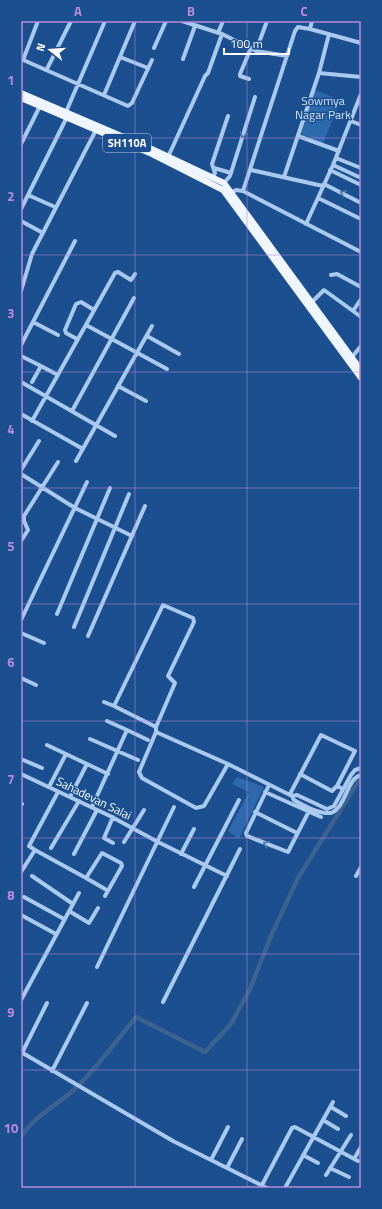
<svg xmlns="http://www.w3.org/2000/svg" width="382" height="1209" viewBox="0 0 382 1209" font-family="'Titillium Web',sans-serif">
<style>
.green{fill:#2e69ad}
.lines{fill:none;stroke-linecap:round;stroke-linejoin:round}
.canal{stroke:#3c6290;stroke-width:4.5}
.street{stroke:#a9c9ee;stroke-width:4}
.primary{stroke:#f0f6ff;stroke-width:6}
.oneway{stroke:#4674ac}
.grid{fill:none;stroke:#b68bdc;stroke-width:1;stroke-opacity:0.55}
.labels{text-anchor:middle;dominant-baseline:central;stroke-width:3;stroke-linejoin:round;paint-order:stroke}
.shield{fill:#1b4f8f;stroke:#bbcadd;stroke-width:1}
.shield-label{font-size:11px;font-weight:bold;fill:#fff}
.park-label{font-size:12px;fill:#cfe3fa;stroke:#1b4f8f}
.street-label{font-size:12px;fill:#fff;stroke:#1b4f8f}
.neatline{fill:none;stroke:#b68bdc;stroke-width:1.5}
.grid-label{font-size:13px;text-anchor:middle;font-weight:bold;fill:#b68bdc}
</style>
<rect width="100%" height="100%" fill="#1b4f8f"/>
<path class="green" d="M315,90l26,10 -18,43 -22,-9z
M237,777l27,10 -25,52 -11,-8 21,-39 -17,-8z"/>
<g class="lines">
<path class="canal" d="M21,1137c15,-24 41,-34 59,-53 20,-21 38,-45 56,-67l69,35 26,-28 19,-35 21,-53 27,-58 63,-101"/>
<path class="street" d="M182,21l40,13 34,17 31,5
M310,29l51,14
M218,33l5,-12
M154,48l12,-27
M256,51l11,-30
M120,57l28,11
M21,59l107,47 4,-3 20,-43
M183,59l12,-33
M23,60l15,-39
M47,69l24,-48
M319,73l42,4
M249,79l-9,-3v-2l11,-26
M104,95l31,-74
M66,112l39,-91
M351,121l10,4
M298,136l41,15
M21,144l19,-38
M168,157l37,-81 3,-3 14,-39
M336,158l25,10
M333,165l26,12
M214,168l17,5
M251,170l72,16
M330,170l31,15
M213,177l2,-4 -3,-9 16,-48
M284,177l35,-104 10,-39
M224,183l6,-7 25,-79
M324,184l37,19
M243,191l52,-160 3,-4 12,2 2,-8
M229,194l7,-4 7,1 118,61
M28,195l27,12
M318,198l43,21
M21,209l46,-92
M21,221l22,12
M306,224l27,-59 28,-71
M331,275l6,-1 24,13
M21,291l11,-37 64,-124
M312,302l12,-12 29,21 8,-12
M353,311l8,6
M33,322l25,13
M86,325l81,44
M147,336l32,18
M77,339l-11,-6 -1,-3 11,-26 5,-2 13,8
M21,345l54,-104
M21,356l20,10
M352,357l9,-11
M21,382l94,54
M32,382l9,-16 15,8
M118,386l28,15
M72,411l62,-113
M21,414l62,35
M32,421l83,-148 3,-1 13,8 4,-6
M76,461l76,-135
M21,470l18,-29
M21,474l54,34 57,28
M21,541l7,-11 -4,-9v-5l34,-54
M57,614l53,-126
M21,620l66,-138
M74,627l55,-133
M21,633l23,10
M88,636l57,-130
M21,678l15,7
M104,702l10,4
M127,730l21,10
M156,732l72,32 -24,42 -8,2 -54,-30 -3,-6 17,-40v-5l-42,-21 49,-101 30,13 1,4 -26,54 7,7 -19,44
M90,739l48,21
M47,745l40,19
M21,759l21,9
M228,764l64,32 5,-1 30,14 7,-3 17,-31 4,-5 6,-2
M21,774l89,42 48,26 69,34
M300,774l32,17 5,-5
M269,785l-23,48 1,3 41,16 21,-41
M49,787l17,-33
M265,792l56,25
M290,794l31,-59 34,16 -18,35 6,3
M292,796l2,4c11,6 24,14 37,13 15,-6 16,-35 30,-38
M70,797l17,-33 21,10
M21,805l1,-1
M92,807l35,-77 -20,-9
M255,812l42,21
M124,842l20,-32
M113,843l-9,-5 9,-21
M51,848l28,-47
M35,850l-6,-4 29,-54
M74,854l23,-44
M181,854l13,-25
M21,872l14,-22 51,28 16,-25 19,10 1,3 -17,30
M32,876l41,28
M356,876l5,-9
M86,878l19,11
M194,887l45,-87
M24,897l40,22
M69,911l20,12 9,-15
M21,915l35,19
M97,967l77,-160
M21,1000l58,-107
M163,1002l77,-153
M21,1052l152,89 94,47
M22,1053l25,-50
M52,1071l35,-68
M331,1107l15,9
M323,1120l15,9
M303,1155l15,8
M354,1159l7,-12
M211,1160l17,-33
M227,1168l15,-29
M330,1168l19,9
M326,1175l25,-40
M262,1185l30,-57 3,-1 63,34
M285,1188l48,-86"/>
<path class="primary" d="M21,93l133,57 70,33 137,187
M21,98l131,56 71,36 138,188"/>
</g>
<defs><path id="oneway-chevron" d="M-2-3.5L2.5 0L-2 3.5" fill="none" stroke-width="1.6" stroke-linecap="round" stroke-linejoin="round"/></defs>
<g class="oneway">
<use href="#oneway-chevron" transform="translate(243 135) rotate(108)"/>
<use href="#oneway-chevron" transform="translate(343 193) rotate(-152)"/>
<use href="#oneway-chevron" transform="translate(266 844) rotate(-157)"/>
</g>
<path class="grid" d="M135,21v1167M247,21v1167M21,138h340M21,255h340M21,372h340M21,488h340M21,604h340M21,721h340M21,838h340M21,954h340M21,1070h340"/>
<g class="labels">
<rect class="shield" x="103" y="134" width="48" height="18" rx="3"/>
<g class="shield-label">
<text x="127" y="143">SH110A</text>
</g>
<g class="park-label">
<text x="323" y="100">Sowmya<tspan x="323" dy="14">Nagar Park</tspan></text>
</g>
<g class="street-label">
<text transform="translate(94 798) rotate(26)">Sahadevan Salai</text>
</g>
</g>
<rect width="382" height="1209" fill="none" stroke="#1b4f8f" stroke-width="44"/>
<g transform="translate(50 50) rotate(287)" stroke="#1b4f8f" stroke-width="3" paint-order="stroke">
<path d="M0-3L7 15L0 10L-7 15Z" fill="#ffffff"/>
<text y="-6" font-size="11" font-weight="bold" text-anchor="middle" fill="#ffffff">N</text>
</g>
<path d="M224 48v6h65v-6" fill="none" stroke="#ffffff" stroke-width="2"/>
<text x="230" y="48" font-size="12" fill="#ffffff" stroke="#1b4f8f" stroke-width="3" paint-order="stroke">100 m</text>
<rect x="22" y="22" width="338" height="1165" class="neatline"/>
<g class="grid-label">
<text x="78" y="16">A</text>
<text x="191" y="16">B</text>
<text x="304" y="16">C</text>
<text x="11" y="85">1</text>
<text x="11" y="201">2</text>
<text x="11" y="318">3</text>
<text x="11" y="434">4</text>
<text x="11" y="551">5</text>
<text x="11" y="667">6</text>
<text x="11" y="784">7</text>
<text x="11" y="900">8</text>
<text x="11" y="1017">9</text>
<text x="11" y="1133">10</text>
</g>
</svg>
